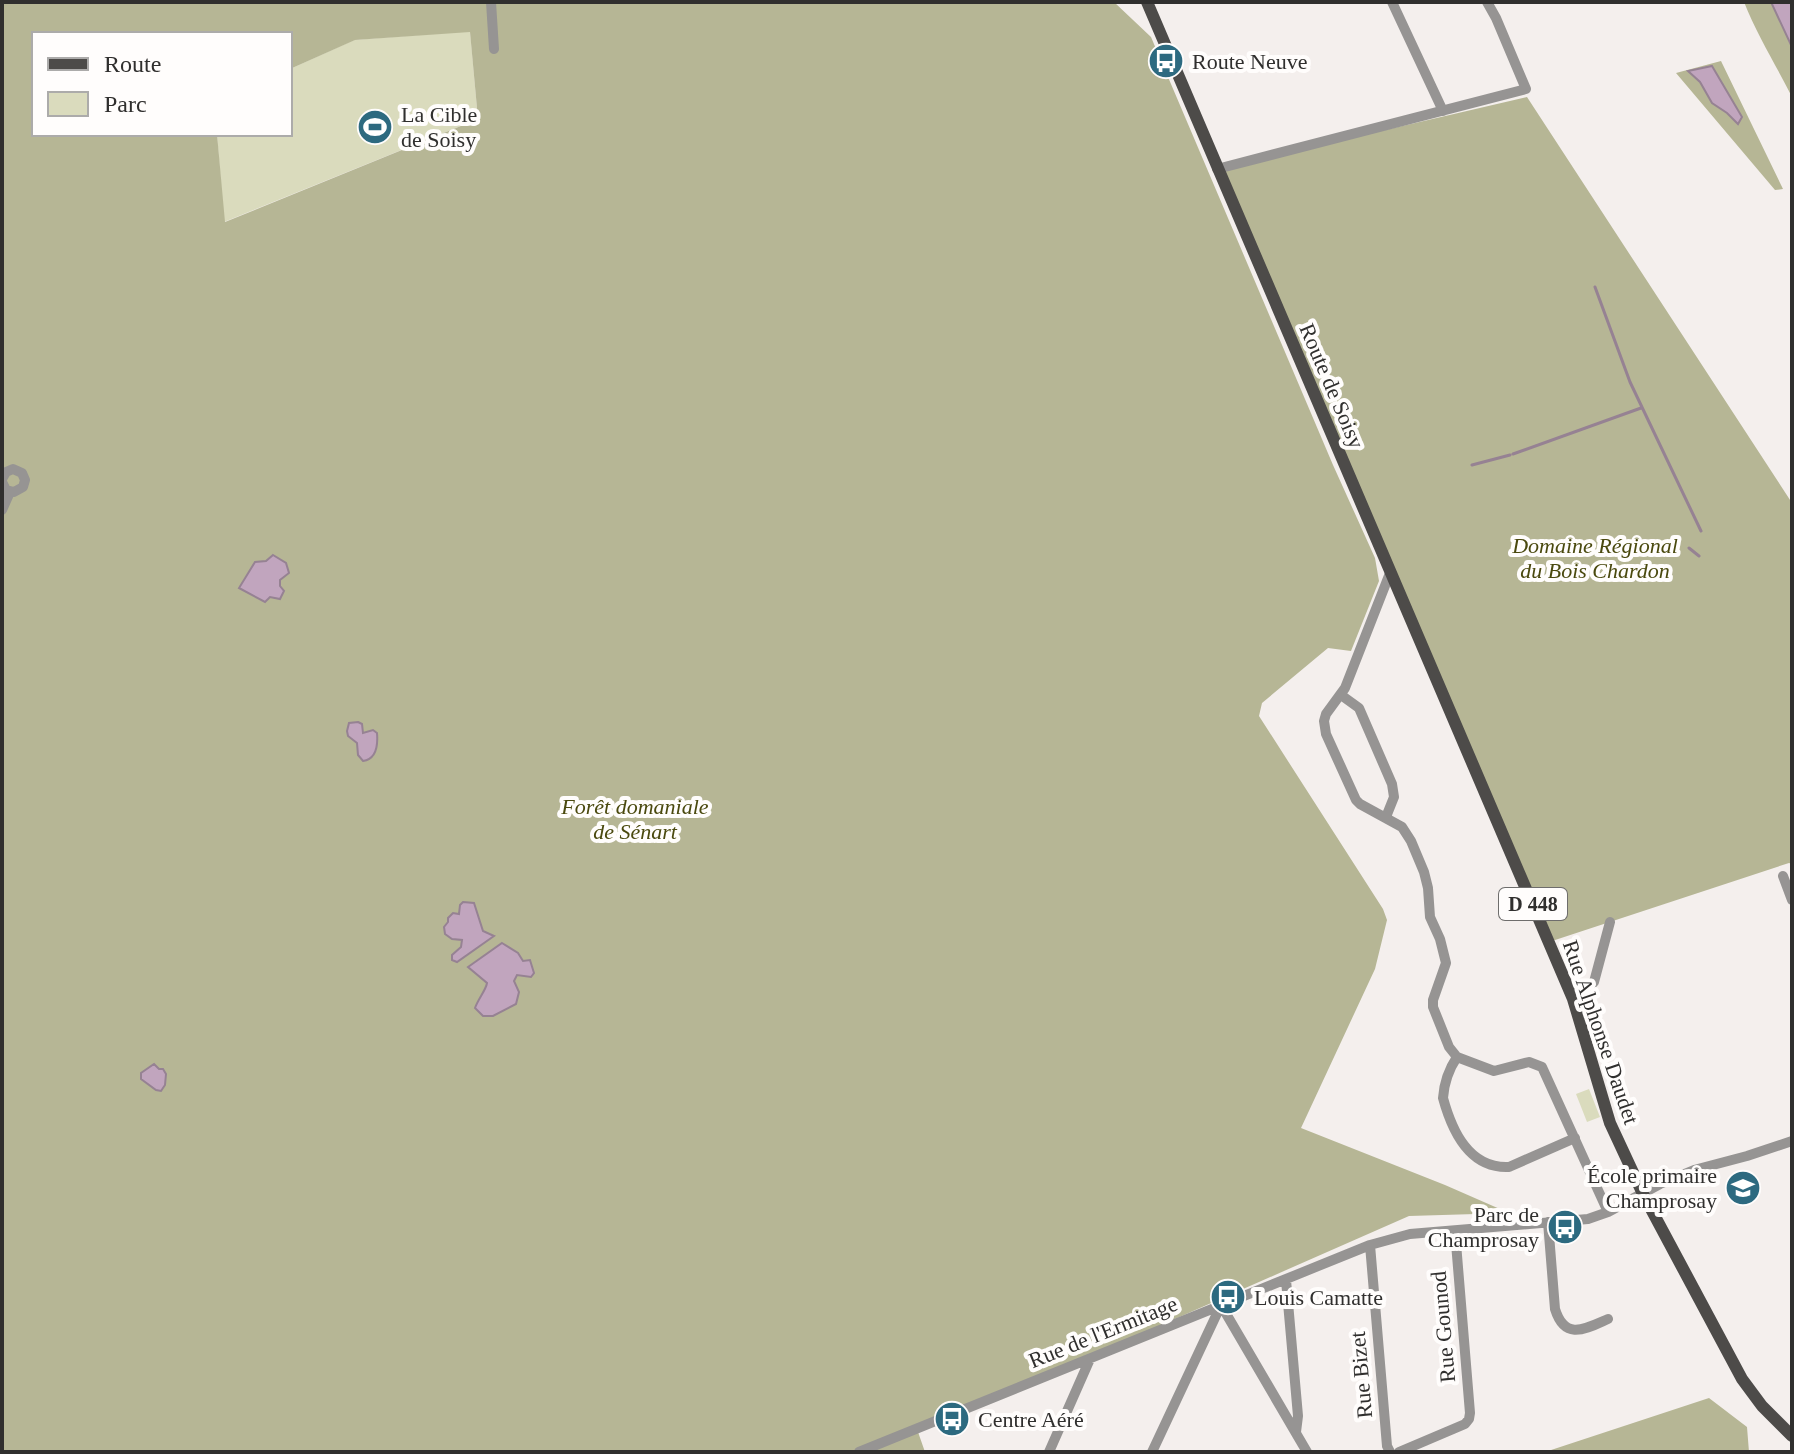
<svg xmlns="http://www.w3.org/2000/svg" width="1794" height="1454" viewBox="0 0 1794 1454" font-family="'Times New Roman',serif">
<style>
.green{fill:#dadbbd}
.forest{fill:#b6b695;fill-rule:evenodd}
.water{fill:#c1a5be;stroke:#968293;stroke-width:2}
.lines{fill:none;stroke-linecap:round;stroke-linejoin:round}
.stream{stroke:#968293;stroke-width:3}
.minor{stroke:#969493;stroke-width:10}
.major{stroke:#4d4b49;stroke-width:12}
.labels{text-anchor:middle;dominant-baseline:central;stroke-width:8;stroke-linejoin:round;paint-order:stroke}
.shield{fill:#fffdfc;stroke:#6e6d6c;stroke-width:2}
.shield-label{font-size:20px;font-weight:bold;fill:#302f2e}
.poi-label{font-size:22px;fill:#302f2e;stroke:#fffdfc;text-anchor:start}
.street-label{font-size:22px;fill:#302f2e;stroke:#fffdfc}
.park-label{font-size:22px;font-style:italic;fill:#4a490e;stroke:#fffdfc}
</style>
<rect width="100%" height="100%" fill="#f4efed"/>
<path class="green" d="M470,31l8,88 -254,103 -7,-88h73v-65l64,-29z
M1589,1089l11,28 -13,5 -11,-28z"/>
<path class="forest" d="M2,2h1112l37,35 182,428 42,93 4,23 -28,70 -23,-3 -66,55 -3,13 124,193 4,11 -12,49 -74,159 144,57 64,28 -100,3 -491,216 7,20h-923zM470,32l8,87 -253,103 -8,-88h-183v-100h256v35l65,-29z
M1744,2h27l21,45v50c-16,-32 -35,-62 -48,-95z
M1721,61l62,128 -8,1 -99,-117z
M1527,97l265,406v361l-3,-1 -240,79 -332,-773z
M1709,1398l38,29 2,25h-204z"/>
<path class="water" d="M1771,2h21v45z
M1712,66l30,51 -4,7 -11,-11 -15,-10 -12,-21 -12,-11z
M273,555l13,8 3,10 -9,7v6l4,5 -4,8 -10,-2 -5,5 -26,-14 16,-26 11,-1z
M358,722l4,2 1,9 10,-3 4,3c1,12 0,26 -14,28l-5,-6 -1,-12 -9,-7 -1,-5 2,-8z
M463,902l11,1 9,28 11,5 -37,26 -5,-2v-5l9,-8 1,-7 -10,-1 -7,-5 -1,-7 4,-5v-4l5,-5 6,1 1,-9z
M502,943l16,10 5,8 7,-1 4,13 -3,4 -14,-2 -3,6 5,11 -3,12 -23,12h-10l-8,-8c3,-9 11,-18 12,-25l-19,-16z
M154,1064l5,5h4l3,5 -1,11 -4,6 -5,-1 -15,-11v-6z"/>
<g class="lines">
<path class="stream" d="M1595,287l35,95 71,149
M1513,454l128,-46
M1472,465l38,-10
M1689,548l10,8"/>
<path class="minor" d="M491,2l3,47
M1392,2l51,109
M1217,169l309,-80 -30,-71 -9,-16
M2,479l4,-7 7,-3 9,4 3,7 -2,7 -9,5 -8,-2 -4,-8
M2,510l8,-18
M1390,573l-45,115 -19,26 -2,7 2,13 30,66 4,4 42,23 9,14 13,31 4,16 2,29 10,22 6,24 -13,37v7l16,40 8,10 37,14 35,-9 13,5 66,145
M1341,695l18,13 33,76 2,13 -8,20
M1783,876l9,24
M1573,999l10,-6 11,-11 16,-60
M1457,1057c-8,12 -13,27 -14,41 9,33 26,71 66,69l66,-29
M1548,1222l7,87c10,32 30,20 53,10
M1370,1245l17,201 3,6
M1286,1280l12,136 -2,16
M1221,1305l86,147
M859,1452l511,-207 40,-11 178,-15 20,-7 52,-28 34,-14 53,-14 45,-15
M1049,1452l41,-93
M1152,1452l69,-147
M1399,1452l66,-28 4,-5 1,-6 -15,-182"/>
<path class="major" d="M1147,2l426,997 37,124 33,71 99,185 20,27 30,30"/>
</g>
<defs>
<symbol id="bus-disc" viewBox="-11 -11 22 22"><circle r="9.5" fill="#2d6a80" stroke="#fffdfc"/><path d="M-5-6H5V4H4V6H2V4H-2V6H-4V4H-5ZM-3.5-4V0h7V-4ZM-3.5 1.2v1.5H-2V1.2ZM2 1.2v1.5H3.5V1.2Z" fill="#fff"/></symbol>
<symbol id="stadium-disc" viewBox="-11 -11 22 22"><circle r="9.5" fill="#2d6a80" stroke="#fffdfc"/><path d="M0-5a6.5 5 0 1 0 0 10a6.5 5 0 1 0 0-10ZM-3.5-1.8h7v3.6h-7Z" fill="#fff"/></symbol>
<symbol id="school-disc" viewBox="-11 -11 22 22"><circle r="9.5" fill="#2d6a80" stroke="#fffdfc"/><path d="M0-5L7-2L0 1L-7-2ZM-4 1L0 2.5L4 1V4Q0 6-4 4Z" fill="#fff"/></symbol>
</defs>
<g fill-rule="evenodd">
<use href="#bus-disc" x="1146" y="41" width="40" height="40"/>
<use href="#stadium-disc" x="355" y="107" width="40" height="40"/>
<use href="#school-disc" x="1723" y="1168" width="40" height="40"/>
<use href="#bus-disc" x="1545" y="1207" width="40" height="40"/>
<use href="#bus-disc" x="1208" y="1277" width="40" height="40"/>
<use href="#bus-disc" x="932" y="1399" width="40" height="40"/>
</g>
<g class="labels">
<rect class="shield" x="1499" y="888" width="68" height="32" rx="6"/>
<g class="shield-label">
<text x="1533" y="904">D 448</text>
</g>
<g class="poi-label">
<text x="1192" y="61">Route Neuve</text>
<text x="401" y="114">La Cible<tspan x="401" dy="25">de Soisy</tspan></text>
<text x="1717" y="1175" text-anchor="end">École primaire<tspan x="1717" dy="25">Champrosay</tspan></text>
<text x="1539" y="1214" text-anchor="end">Parc de<tspan x="1539" dy="25">Champrosay</tspan></text>
<text x="1254" y="1297">Louis Camatte</text>
<text x="978" y="1419">Centre Aéré</text>
</g>
<g class="street-label">
<text transform="translate(1332 386) rotate(67)">Route de Soisy</text>
<text transform="translate(1601 1032) rotate(71)">Rue Alphonse Daudet</text>
<text transform="translate(1443 1327) rotate(-95)">Rue Gounod</text>
<text transform="translate(1103 1332) rotate(-22)">Rue de l'Ermitage</text>
<text transform="translate(1361 1375) rotate(-95)">Rue Bizet</text>
</g>
<g class="park-label">
<text x="1595" y="545">Domaine Régional<tspan x="1595" dy="25">du Bois Chardon</tspan></text>
<text x="635" y="806">Forêt domaniale<tspan x="635" dy="25">de Sénart</tspan></text>
</g>
</g>
<rect width="1794" height="1454" fill="none" stroke="#302f2e" stroke-width="8"/>
<rect x="32" y="32" width="260" height="104" fill="#fffdfc" stroke="#acabaa" stroke-width="2"/>
<rect x="48" y="58" width="40" height="12" fill="#4d4b49" stroke="#acabaa" stroke-width="2"/>
<text x="104" y="72" font-size="24" fill="#302f2e">Route</text>
<rect x="48" y="92" width="40" height="24" fill="#dadbbd" stroke="#acabaa" stroke-width="2"/>
<text x="104" y="112" font-size="24" fill="#302f2e">Parc</text>
</svg>
